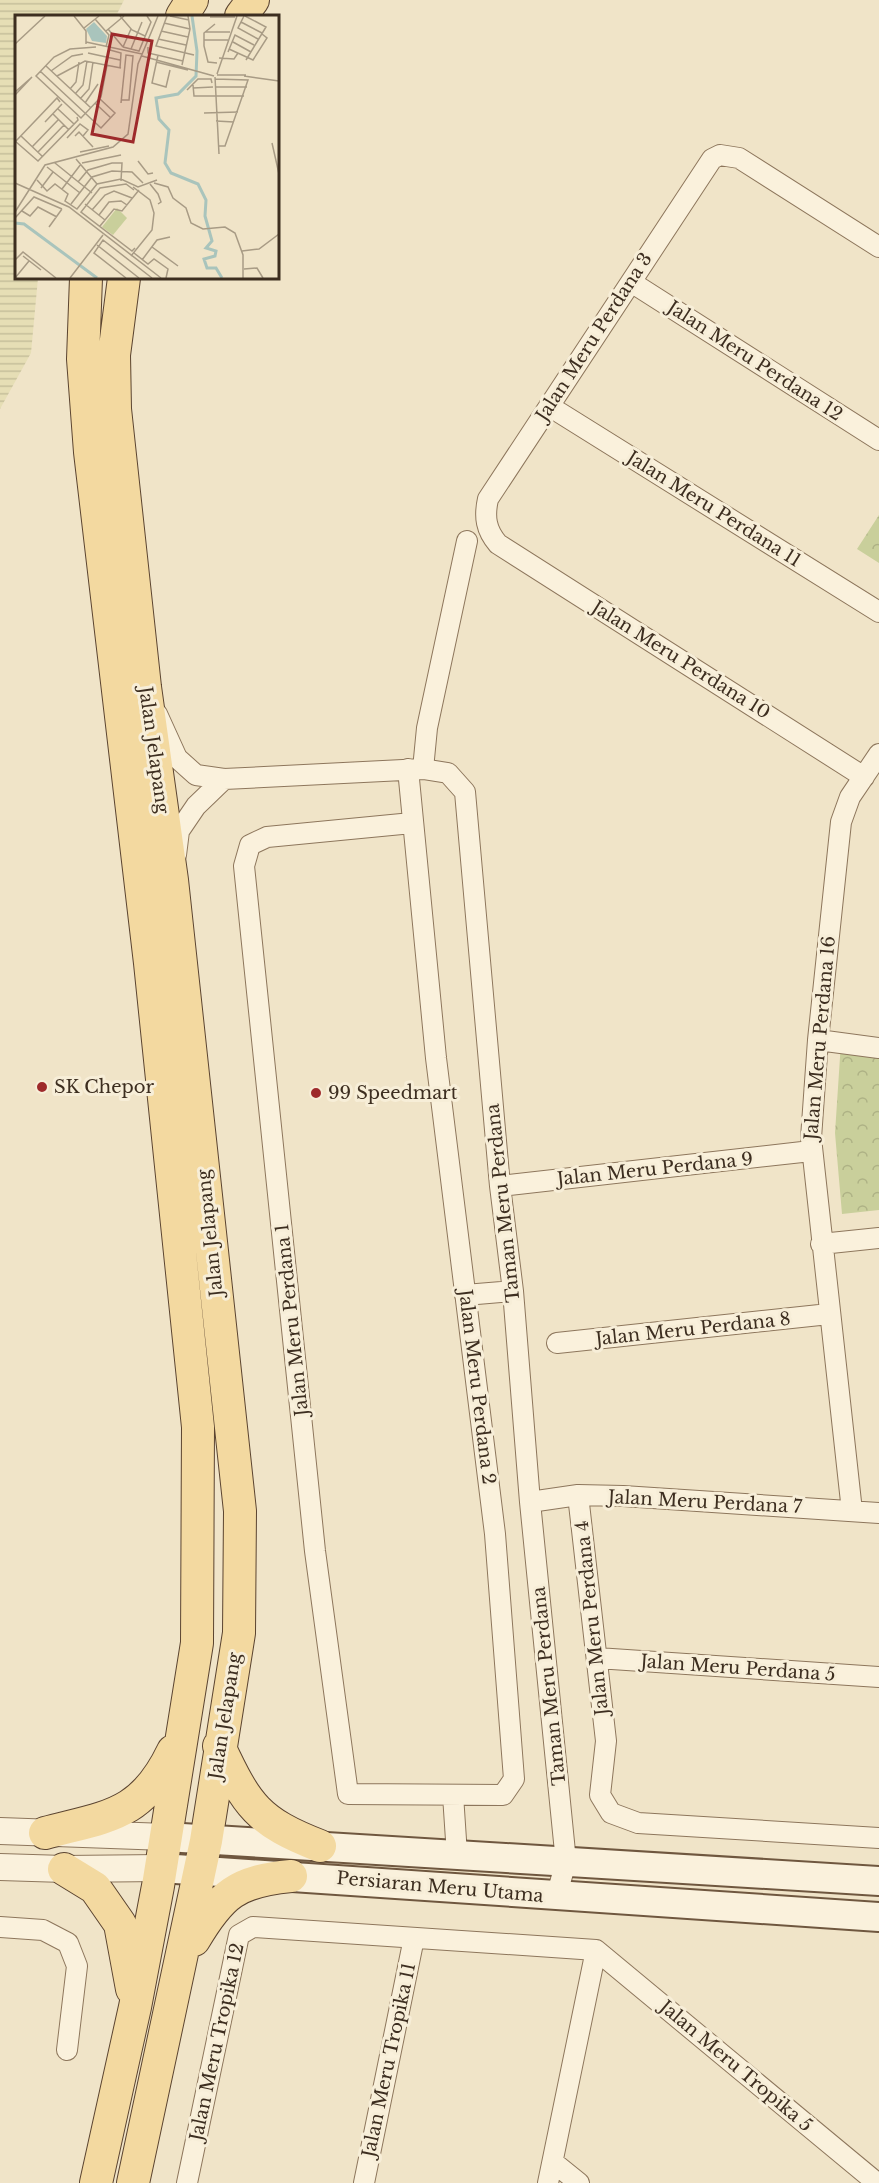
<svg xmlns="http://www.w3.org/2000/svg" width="879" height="2183" viewBox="0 0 879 2183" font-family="'Libre Baskerville',serif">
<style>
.farmland{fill:url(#farmland-rules)}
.park{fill:url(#park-crowns)}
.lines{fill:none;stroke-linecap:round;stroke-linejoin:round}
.minor-casing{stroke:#8d765c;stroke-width:22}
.tertiary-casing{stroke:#8d765c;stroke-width:28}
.secondary-casing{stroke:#6f573f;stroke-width:32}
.primary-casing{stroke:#5b4430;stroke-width:34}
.minor{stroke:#faf1dc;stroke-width:20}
.tertiary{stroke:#faf1dc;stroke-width:26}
.secondary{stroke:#faf1dc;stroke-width:28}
.primary{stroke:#f3d9a0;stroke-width:32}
.poi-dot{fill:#9e2a2b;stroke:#f7eed8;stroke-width:2}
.labels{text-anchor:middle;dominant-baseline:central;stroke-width:6;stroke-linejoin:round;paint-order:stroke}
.street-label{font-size:18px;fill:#3d2e20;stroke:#f7eed8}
.poi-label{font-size:18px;fill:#3d2e20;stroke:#f7eed8;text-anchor:start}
.inset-river{fill:none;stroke:#a9c4bc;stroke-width:3}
.inset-road{fill:none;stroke:#a89b85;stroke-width:1.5}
.view{fill:#9e2a2b;fill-opacity:0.15;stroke:#9e2a2b;stroke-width:3}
.inset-edge{fill:none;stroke:#3d2e20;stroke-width:3}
</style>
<defs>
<pattern id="farmland-rules" width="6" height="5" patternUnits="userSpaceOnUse" patternTransform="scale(1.5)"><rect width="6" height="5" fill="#e6deb5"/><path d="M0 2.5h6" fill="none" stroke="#c6bf9b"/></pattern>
<pattern id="park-crowns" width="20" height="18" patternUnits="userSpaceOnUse" patternTransform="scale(1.5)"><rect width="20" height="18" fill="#c9cf9b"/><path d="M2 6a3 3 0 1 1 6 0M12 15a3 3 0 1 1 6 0" fill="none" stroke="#aeb285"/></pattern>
</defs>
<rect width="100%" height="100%" fill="#f0e4c8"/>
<path class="farmland" d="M0,0h124l-8,16h-100v262h22l-7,75 -31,56z"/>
<path class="park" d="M879,515v48l-22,-14z
M841,1042l38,6v162l-37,4 -7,-81z"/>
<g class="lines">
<defs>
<path id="minor" d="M631,282l248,158
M549,406l330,206
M157,714l20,44 19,17 28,4 199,-10 25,4 17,19 35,394 13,105 17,211 36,360 -10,35
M408,769l28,289 59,476 19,245 -11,16 -155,-1 -33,-243 -71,-685 6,-21 17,-8 145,-14
M423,769l4,-41 40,-187
M864,777l-366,-233c-12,-14 -14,-27 -10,-45l224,-340 8,-4 19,3 140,89
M176,855l3,-24 17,-25 28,-27
M818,1040l61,8
M500,1186l311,-35
M821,1244l58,-6
M465,1295l48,-4
M557,1343l272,-29
M578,1495l28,246 -6,54 11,18 27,10 241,15
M530,1502l48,-7 45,1 256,17
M852,1511l-41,-373 7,-98 23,-218 9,-25 29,-43
M597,1658l282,19
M453,1795l4,60
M0,1927l43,3 25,13 9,23 -10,84
M596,1950l281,233
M553,2162l26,21
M187,2183l52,-248 14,-8 343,23
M364,2183l50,-245
M548,2183l48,-233"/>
<path id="tertiary" d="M0,1831l166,6
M0,1867l64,2 97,-1"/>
<path id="secondary" d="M166,1837l713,44
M161,1868l718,49"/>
<path id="primary" d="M182,16l10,-16
M241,16l12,-16
M86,278l-3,81 7,93 60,511 48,464 -1,216 -39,243 -23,121 -39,176
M124,278l-10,77 1,54 30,278 27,193 68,631 -1,122 -33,208 -73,342
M219,1746c28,60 39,76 101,100
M45,1833c64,-17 97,-17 128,-82
M64,1869l31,19 25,36 12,65
M194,1940c27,-46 43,-59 97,-64"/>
</defs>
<use href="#minor" class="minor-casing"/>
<use href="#tertiary" class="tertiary-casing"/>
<use href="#secondary" class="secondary-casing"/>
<use href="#primary" class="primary-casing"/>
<use href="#minor" class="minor"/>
<use href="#tertiary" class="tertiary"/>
<use href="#secondary" class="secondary"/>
<use href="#primary" class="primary"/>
</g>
<g class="poi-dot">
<circle cx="42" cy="1087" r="6"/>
<circle cx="316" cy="1093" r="6"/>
</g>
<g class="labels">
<g class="street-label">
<text transform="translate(594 337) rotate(-57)">Jalan Meru Perdana 3</text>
<text transform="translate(755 361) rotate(33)">Jalan Meru Perdana 12</text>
<text transform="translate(714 509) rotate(32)">Jalan Meru Perdana 11</text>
<text transform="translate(681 660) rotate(32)">Jalan Meru Perdana 10</text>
<text transform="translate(154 750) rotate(82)">Jalan Jelapang</text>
<text transform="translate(820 1038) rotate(-85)">Jalan Meru Perdana 16</text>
<text transform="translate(655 1169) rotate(-6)">Jalan Meru Perdana 9</text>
<text transform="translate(503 1203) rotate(-96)">Taman Meru Perdana</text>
<text transform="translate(210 1233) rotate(-96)">Jalan Jelapang</text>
<text transform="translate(292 1320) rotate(-96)">Jalan Meru Perdana 1</text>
<text transform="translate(693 1329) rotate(-6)">Jalan Meru Perdana 8</text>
<text transform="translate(477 1387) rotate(83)">Jalan Meru Perdana 2</text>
<text transform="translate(705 1502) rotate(3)">Jalan Meru Perdana 7</text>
<text transform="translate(592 1618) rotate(-96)">Jalan Meru Perdana 4</text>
<text transform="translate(738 1668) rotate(4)">Jalan Meru Perdana 5</text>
<text transform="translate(549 1686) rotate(-96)">Taman Meru Perdana</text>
<text transform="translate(225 1716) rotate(-81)">Jalan Jelapang</text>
<text transform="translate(440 1887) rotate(5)">Persiaran Meru Utama</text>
<text transform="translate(217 2042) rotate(-78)">Jalan Meru Tropika 12</text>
<text transform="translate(389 2060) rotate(-78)">Jalan Meru Tropika 11</text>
<text transform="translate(736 2066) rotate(40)">Jalan Meru Tropika 5</text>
</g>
<g class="poi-label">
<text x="54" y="1087">SK Chepor</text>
<text x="328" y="1093">99 Speedmart</text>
</g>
</g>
<g transform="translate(15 15)">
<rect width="264" height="264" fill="#f0e4c8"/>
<path d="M102,193l10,10 -14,17 -11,-8z" fill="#c9cf9b"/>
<path d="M79,7l13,14 -1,7 -14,-2 -6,-12z" fill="#a9c4bc"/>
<path class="inset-river" d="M177,1l5,35 -1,25 -18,18 -22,4 3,21 10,11 -4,33 6,10 27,11 8,16 -1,16 7,25 -6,7 10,3 -1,5 -11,3 3,9h9l6,10M0,208l9,1 73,54"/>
<path class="inset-road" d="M59,1l12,15v13M105,1l12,14 13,6M152,1l-11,30 38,9M155,1l19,4M229,1l-6,12 20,11M230,1l21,11 -20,33M195,2h25M80,4l14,16 -3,12M226,7l21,11M149,8l26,6M200,9l-11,9v13l4,16 9,1M69,13l15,-12M93,14l15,18M91,16l18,-15M146,16l27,6M191,17h24M143,24l28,6M189,25h24M71,27l56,12M218,27l18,10M0,29l30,-28M81,32l-26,2 -16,8 -18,19 45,42 20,-21 6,-32M108,32l16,4 12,-29 -4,-6M108,32l8,-18M133,32v6l35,8M116,34l11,-27M214,34l24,11 14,-22 -5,-4M95,35l11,3 -1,15M213,37l7,-17 19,10M73,38l32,7M143,40l-6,28 14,4 4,-17M127,41l72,20M204,43l15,1 4,-6M141,47l32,8M167,50l8,-36 -2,-13M31,51l45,42M25,56l61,57 14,-15 -15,-14M36,56l21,-15 11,-2M202,59l20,-58M202,60h29M42,61l28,-15 36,7M229,61l35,5M200,62l4,77M200,64l33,1 -23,66h-7M178,70l1,11h50M200,72h32M178,73l20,-1M55,74l6,-7 3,-20M172,75l11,-11h13l1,4M0,77l17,-15 -17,18M60,79l8,-9 4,-24M65,84l9,-10 4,-27M70,88l13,-19M80,88l16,15M106,88l5,-48 7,1 -4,44h-8M43,94l16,15M189,98l34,-1M38,99l16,16M201,106l18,1M30,107l17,-18M6,121l22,21M60,121l4,-4 14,15M52,123l13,-14 8,6 -5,6M0,126l23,20 40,-41 -1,-3M0,127l42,-44 3,4M257,128l7,31M17,132l26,-27M23,137l26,-27M65,137l29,-6M61,144l21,25M123,146l10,13 5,-1M40,148l37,30M67,148l39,-8M32,152l33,26M22,165l10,11 8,-7 13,10 -3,7 12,8 20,-25 24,-5 17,8 19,-7M63,167l10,-12 24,-7h10l-1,18M0,168l54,24 92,71M139,168l14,4 5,11 13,10 5,15 12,6 22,-2 10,6 8,22v23M135,169l8,10 3,8 -3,2M26,173l12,-16M47,174l19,-25M119,175l-8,-6 -26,4 -19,24 51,39 3,-3M56,189l21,-27 20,-6 20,1 11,11M70,189l20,16M77,195l13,-15 9,-4 18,7M7,196l8,5 8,-9 19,10M0,197l30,-47 68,-18 15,-13 10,-70 20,-48M84,200l10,-13 12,-1 6,4M0,203l19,-21 28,12M85,211l14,-17 8,2 17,-21M34,212l13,-18M82,230l42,33M137,232l26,19M227,236l17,-2 20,-15M119,238l14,11 6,-5 14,10 -2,9M8,241l18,14M116,241l21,-26 2,-17 -4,-13 -17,-13M0,245l8,-8 33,26M127,245l15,-20 13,-3M229,254l13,-1 6,10M0,263l14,-17M55,263l33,-43M111,263l-32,-25 9,-13 49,38"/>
<path class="view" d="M97,19l40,7 -19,101 -41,-8z"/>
<rect width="264" height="264" class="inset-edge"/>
</g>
</svg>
